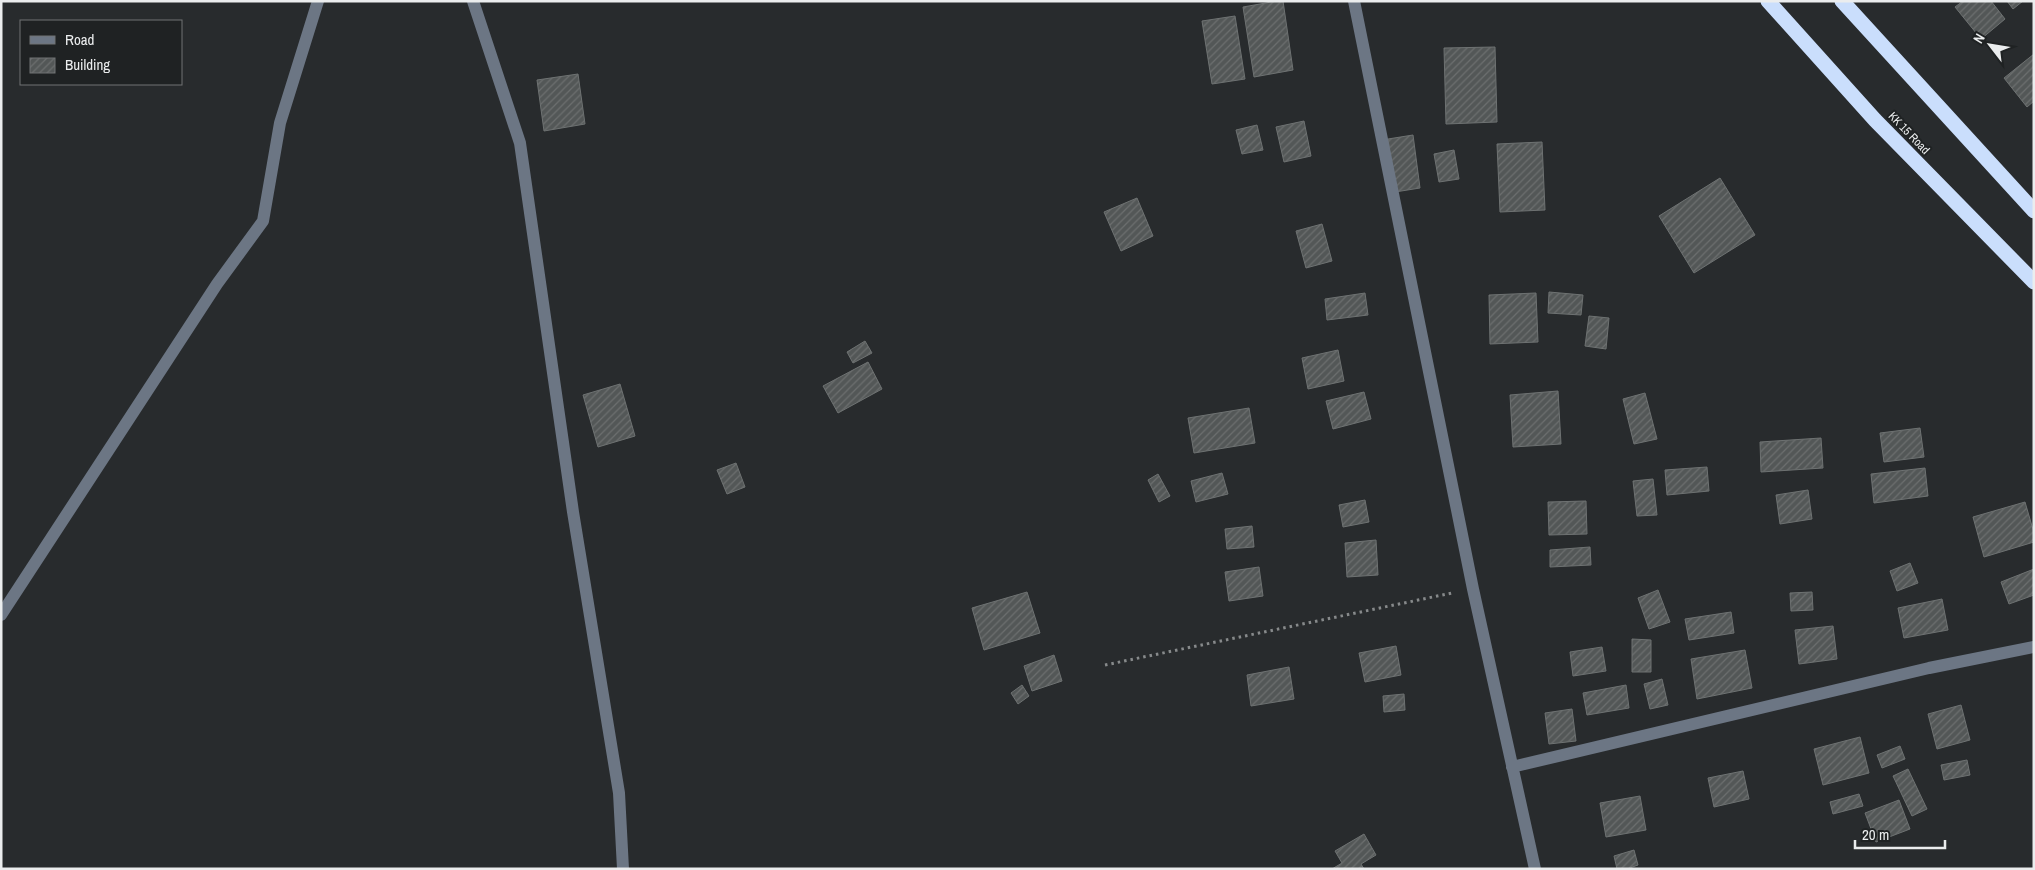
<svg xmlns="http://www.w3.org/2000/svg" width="2035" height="870" viewBox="0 0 2035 870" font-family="'Archivo Narrow',sans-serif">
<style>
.building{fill:url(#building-hatch);stroke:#6e7272}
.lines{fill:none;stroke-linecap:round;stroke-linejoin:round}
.path{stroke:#878a8b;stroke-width:3;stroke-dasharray:2.5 4;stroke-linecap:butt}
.minor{stroke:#6c7684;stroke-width:12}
.highway{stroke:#cadefc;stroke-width:15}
.labels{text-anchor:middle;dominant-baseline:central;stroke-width:4;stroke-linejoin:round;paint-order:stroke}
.street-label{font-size:12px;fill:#ebedee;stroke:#1f2223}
</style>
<defs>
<pattern id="building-hatch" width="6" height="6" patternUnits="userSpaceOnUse" patternTransform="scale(1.25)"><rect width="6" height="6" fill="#535757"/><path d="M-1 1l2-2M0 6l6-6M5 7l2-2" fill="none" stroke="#6c6f6f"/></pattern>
</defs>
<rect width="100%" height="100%" fill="#282b2d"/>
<path class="building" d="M1277,1h6l10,69 -39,7 -11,-70z
M1963,1h28l14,18 -24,20 -26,-32z
M2007,1h16l-10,8z
M1235,16l10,63 -33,5 -10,-63z
M1495,47l2,75 -51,2 -2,-76z
M2034,54v47l-7,6 -23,-29z
M578,74l7,50 -41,7 -7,-51z
M1304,121l7,35 -27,6 -8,-35z
M1257,125l6,25 -21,4 -6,-24z
M1413,135l7,53 -25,4 -7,-53z
M1542,142l3,68 -45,2 -3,-68z
M1454,150l5,29 -20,3 -5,-28z
M1720,178l35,57 -61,38 -35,-57z
M1137,198l16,38 -32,15 -17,-39z
M1322,224l10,37 -26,7 -10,-37z
M1549,292l34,3 -2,20 -33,-2z
M1365,293l3,22 -41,5 -2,-21z
M1536,293l2,49 -48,2 -1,-49z
M1589,316l20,2 -3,31 -21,-3z
M865,341l7,12 -19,10 -6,-11z
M1338,350l6,31 -36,8 -6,-31z
M868,362l14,27 -44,24 -15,-27z
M620,384l15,52 -37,11 -15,-52z
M1558,391l3,53 -48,3 -3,-52z
M1364,392l7,27 -38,10 -7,-28z
M1645,393l12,46 -23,5 -11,-45z
M1249,408l6,35 -61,10 -6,-35z
M1920,428l4,29 -40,5 -4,-29z
M1821,438l2,30 -62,4 -1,-30z
M736,463l9,24 -18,7 -10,-24z
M1707,467l2,24 -42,4 -2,-25z
M1925,468l3,28 -54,7 -3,-29z
M1222,473l6,21 -32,8 -5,-21z
M1158,474l12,22 -11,6 -11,-22z
M1653,479l4,36 -20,1 -4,-35z
M1808,490l4,29 -32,5 -4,-29z
M1365,500l4,22 -26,5 -4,-22z
M1586,501l1,33 -38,1 -1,-33z
M2025,502l9,31v9l-50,15 -11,-40z
M1252,526l2,21 -27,2 -2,-20z
M1376,540l2,35 -31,2 -2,-34z
M1590,547l1,18 -41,2v-17z
M1910,563l8,20 -21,8 -7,-20z
M1259,567l4,29 -34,5 -4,-29z
M2034,569v26l-25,9 -8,-22z
M1658,590l12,32 -21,7 -11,-31z
M1027,592l13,41 -56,17 -12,-42z
M1812,592l1,18 -22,1 -1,-18z
M1942,599l6,31 -44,8 -6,-30z
M1731,612l3,21 -45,7 -4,-21z
M1833,626l4,33 -38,5 -4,-34z
M1632,639l19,1v32h-19z
M1396,646l5,29 -36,7 -6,-29z
M1602,647l4,24 -33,5 -3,-24z
M1745,650l7,38 -55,11 -6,-40z
M1054,655l8,26 -30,10 -8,-25z
M1289,667l5,32 -43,7 -4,-31z
M1662,679l6,26 -18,4 -6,-25z
M1022,685l7,11 -11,8 -7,-11z
M1626,685l3,23 -42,7 -4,-22z
M1404,694l1,16 -21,2 -1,-16z
M1961,705l9,35 -33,9 -9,-35z
M1572,709l4,32 -27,3 -4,-31z
M1860,737l9,36 -46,12 -9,-36z
M1900,746l5,13 -23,9 -5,-13z
M1967,760l3,15 -26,5 -3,-15z
M1908,769l19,40 -15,7 -19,-40z
M1743,771l6,28 -35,8 -6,-29z
M1859,794l4,12 -30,8 -3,-12z
M1640,796l6,34 -40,7 -6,-34z
M1899,800l11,29 -34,13 -11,-29z
M1364,834l12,21 -15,9 3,5h-32l10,-6 -7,-12z
M1634,850l4,15 -11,4h-10l-3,-13z"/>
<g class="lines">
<path class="path" d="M1105,665l347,-72"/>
<path class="minor" d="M473,1l47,142 53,369 46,281 4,76
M1354,1l119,588 62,280
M1,615l216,-331 46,-63 17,-98 38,-122
M1512,767l417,-99 105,-21"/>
<path class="highway" d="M1768,1l107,119 159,162
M1842,1l192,210"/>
</g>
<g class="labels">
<g class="street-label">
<text transform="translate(1909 133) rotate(46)">KK 15 Road</text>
</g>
</g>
<rect width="2035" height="870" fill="none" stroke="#ebedee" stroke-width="5"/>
<rect x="20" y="20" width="162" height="65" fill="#1f2223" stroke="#717374"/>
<rect x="30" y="36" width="25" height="8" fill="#6c7684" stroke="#717374"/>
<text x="65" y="45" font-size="15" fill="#ebedee">Road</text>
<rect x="30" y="58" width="25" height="15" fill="url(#building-hatch)" stroke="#717374"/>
<text x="65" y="70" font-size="15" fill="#ebedee">Building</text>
<g transform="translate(1990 45) rotate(301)" stroke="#1f2223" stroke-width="4" paint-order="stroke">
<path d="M0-4L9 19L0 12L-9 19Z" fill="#ebedee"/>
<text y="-8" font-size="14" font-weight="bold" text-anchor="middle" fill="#ebedee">N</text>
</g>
<path d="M1855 840v8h90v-8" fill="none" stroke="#ebedee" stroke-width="2.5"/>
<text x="1862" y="840" font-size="15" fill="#ebedee" stroke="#1f2223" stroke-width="4" paint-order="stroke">20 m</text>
</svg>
